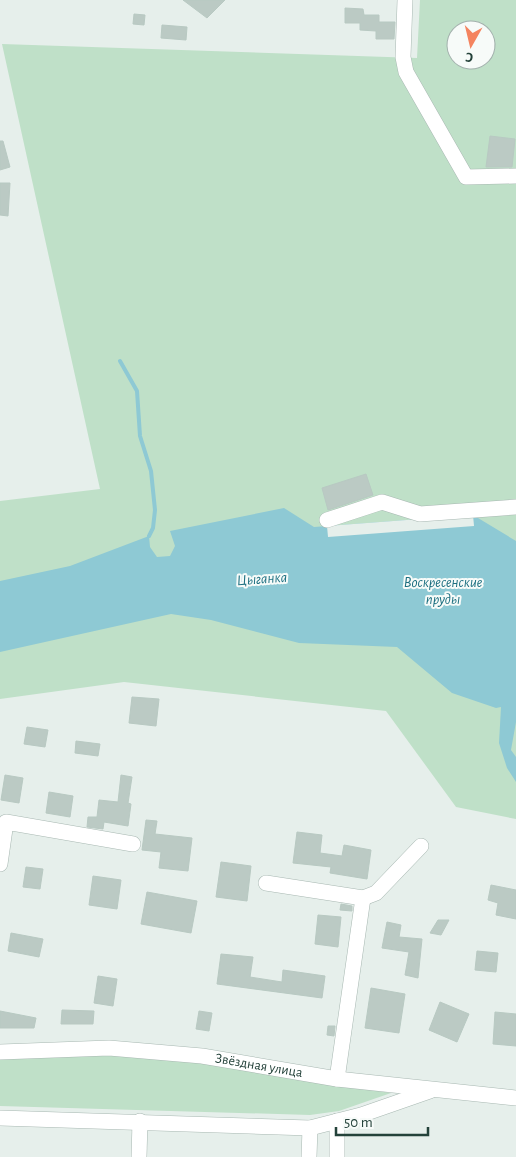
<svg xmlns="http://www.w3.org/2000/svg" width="516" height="1157" viewBox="0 0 516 1157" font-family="'Alegreya Sans',sans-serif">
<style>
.green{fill:#bfe0c8;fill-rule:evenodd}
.water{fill:#8ec9d4}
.pier{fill:#e6efeb}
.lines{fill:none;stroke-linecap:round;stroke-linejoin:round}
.stream{stroke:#8ec9d4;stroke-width:4}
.building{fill:#bbcac4;stroke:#b8c9c2}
.minor-casing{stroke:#a8b8b2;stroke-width:16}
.minor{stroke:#fff;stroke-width:15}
.labels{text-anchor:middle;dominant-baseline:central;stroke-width:4;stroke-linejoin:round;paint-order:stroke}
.street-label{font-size:14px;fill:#24423a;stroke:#f7fbf9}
.water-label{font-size:15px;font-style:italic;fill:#1c6f80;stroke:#f7fbf9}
</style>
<rect width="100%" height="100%" fill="#e6efeb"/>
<path class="green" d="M420,0h96v819l-60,-12 -70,-96 -262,-29 -124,17v-198l100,-12 -98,-445 415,14zM456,30h30v30h-30z
M152,1055l239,38 -52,18 -29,4 -310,-9v-50z"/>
<path class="water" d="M284,508l30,19 159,-12 43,26v181l-5,28 5,7v25l-9,-14 -8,-25 2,-36 -5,1 -44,-15 -55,-46 -98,-4 -88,-23 -40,-6 -171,38v-71l70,-15 79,-30 1,11 7,10 13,-1 5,-10 -5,-15z"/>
<path class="pier" d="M473,515l1,11 -146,11 -1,-11z"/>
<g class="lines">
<path class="stream" d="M120,361l17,30 3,45 11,35 4,39 -2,18 -4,8"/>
</g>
<path class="building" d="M183,0h42l-18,18z
M345,8l18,1 1,6h15v7h16l-1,17h-18v-8l-16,-1v-7h-15z
M134,14l11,1 -1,10 -11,-1z
M162,25l25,2 -1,13 -25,-2z
M490,136l25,3 -3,28h-26z
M0,141h3l7,26 -10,3z
M0,183h10l-2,33 -8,-1z
M366,474l7,21 -45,15 -6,-22z
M132,697l27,2 -3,27 -27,-3z
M27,727l21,3 -3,17 -21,-3z
M76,741l24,3 -2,12 -23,-3z
M5,775l18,3 -4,25 -18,-3z
M121,775l11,2 -4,26 3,1 -3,22 -24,-4 -1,7 -16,-2 1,-10h9l2,-17 19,2z
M49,792l24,4 -3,21 -24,-4z
M146,820l11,1 -2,13 37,4 -4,33 -29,-3 2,-16 -19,-2z
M297,832l25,3 -2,18 22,3 2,-11 27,5 -4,29 -37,-6 1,-6 -38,-4z
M221,862l30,4 -4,35 -31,-4z
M26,867l17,2 -3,20 -17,-2z
M93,876l28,4 -4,29 -28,-4z
M491,885l25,5v29l-20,-4 2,-12 -10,-3z
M147,892l50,9 -6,32 -50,-9z
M341,904l11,2v5l-12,-1z
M318,915l23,2 -3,30 -23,-3z
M438,920h11l-8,15 -11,-2z
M387,922l14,3 -2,12 23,2 -4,39 -13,-3 4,-23 -27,-4z
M11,933l32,6 -4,18 -31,-6z
M477,951l21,2 -2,19 -21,-2z
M221,954l32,3 -3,20 32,5 1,-12 42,6 -3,22 -105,-14z
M98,976l19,3 -4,27 -19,-3z
M371,988l34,6 -6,39 -34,-5z
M440,1002l29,12 -12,28 -28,-12z
M62,1010l32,1 -1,13h-32z
M0,1011l36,7 -2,10h-34z
M199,1011l13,2 -3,18 -13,-2z
M495,1012l21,2v32l-23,-2z
M328,1026h7l-1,10 -7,-1z"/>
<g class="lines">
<defs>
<g id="minor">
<path d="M405,0l-2,57 3,15 60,105 50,-1"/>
<path d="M327,520l55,-18 38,12 96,-7"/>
<path d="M0,864l6,-42 127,22"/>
<path d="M266,883l97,15 -26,181"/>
<path d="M363,898l13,-5 45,-47"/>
<path id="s1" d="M0,1052l109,-4 93,8 135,23 179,19"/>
<path d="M0,1118l310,10 51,-13 69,-24"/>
<path d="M337,1121v36"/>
<path d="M139,1157l1,-36"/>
<path d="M309,1157l1,-29"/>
</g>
</defs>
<use href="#minor" class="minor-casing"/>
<use href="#minor" class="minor"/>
</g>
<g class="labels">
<g class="street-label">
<text stroke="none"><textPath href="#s1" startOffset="260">Звёздная улица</textPath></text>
</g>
<g class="water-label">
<text transform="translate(262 579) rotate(-4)">Цыганка</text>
<text x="443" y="582">Воскресенские<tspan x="443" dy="17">пруды</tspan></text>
</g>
</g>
<g transform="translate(471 45) rotate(188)"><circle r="24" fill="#f7fbf9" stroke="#a3b1ad"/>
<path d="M0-4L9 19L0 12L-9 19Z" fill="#f4845f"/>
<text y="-8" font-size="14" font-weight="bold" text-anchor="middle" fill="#24423a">С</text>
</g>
<path d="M336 1127v8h92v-8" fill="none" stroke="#24423a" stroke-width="2.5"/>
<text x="344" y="1127" font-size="15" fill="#24423a" stroke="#f7fbf9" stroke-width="4" paint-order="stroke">50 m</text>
</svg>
